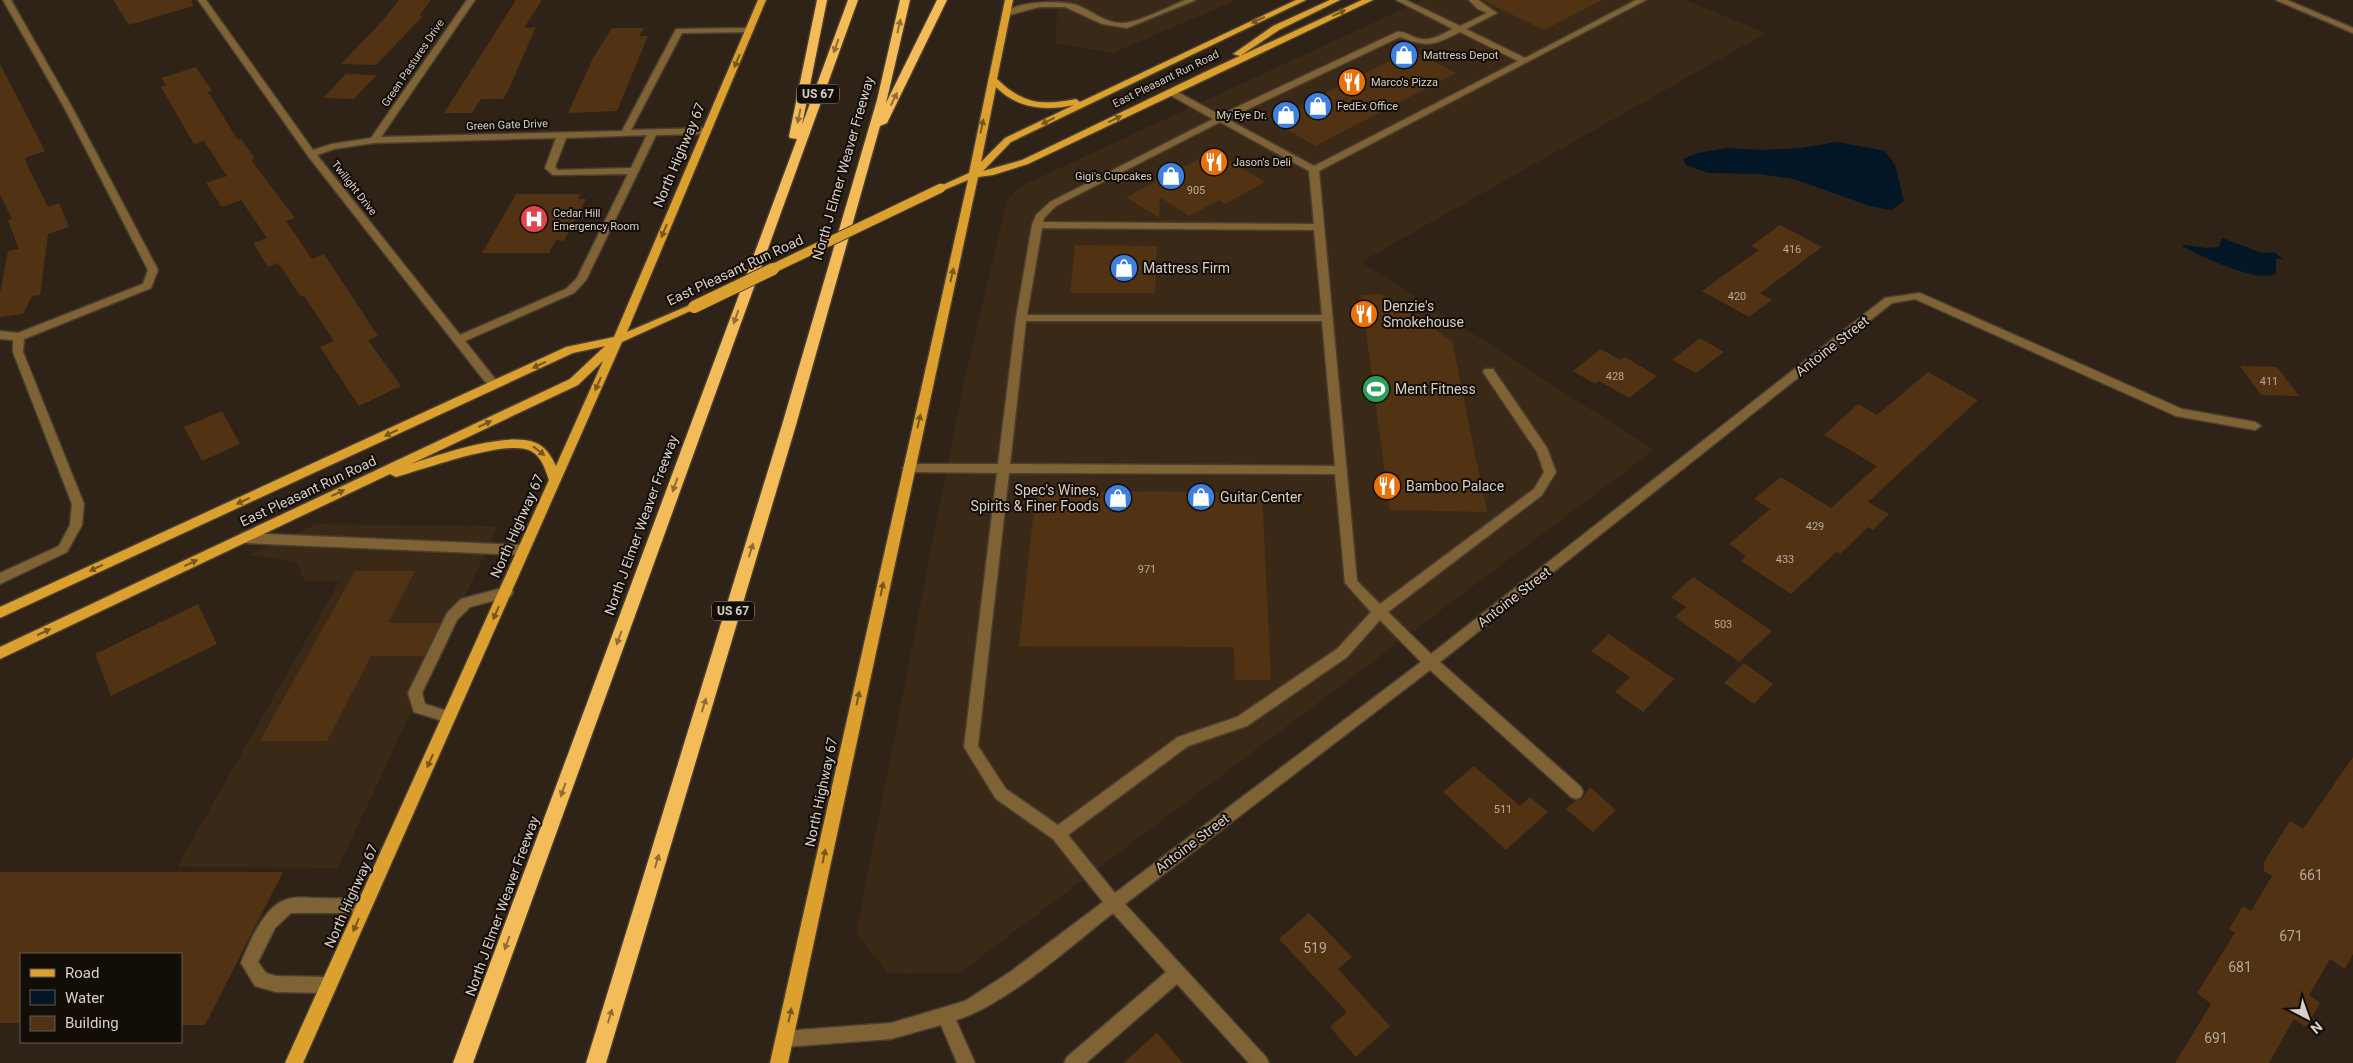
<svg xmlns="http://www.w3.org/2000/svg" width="2353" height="1063" viewBox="0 0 2353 1063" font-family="Roboto,sans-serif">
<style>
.built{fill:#3b2917}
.water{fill:#031626}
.building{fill:#513313}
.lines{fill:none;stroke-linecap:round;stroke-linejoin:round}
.minor-casing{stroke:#4a3e32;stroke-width:3}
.major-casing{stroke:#4a3e32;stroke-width:3}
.highway-casing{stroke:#4a3e32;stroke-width:3}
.minor{fill:#7f6334;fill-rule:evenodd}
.major{fill:#dba02e;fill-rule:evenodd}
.highway{fill:#f4bc59;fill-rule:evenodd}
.major-bridge-far1-casing{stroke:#4a3e32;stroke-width:11;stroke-linecap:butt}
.major-bridge-casing{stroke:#4a3e32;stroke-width:14;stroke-linecap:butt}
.major-bridge-far1{stroke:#dba02e;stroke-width:9}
.major-bridge{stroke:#dba02e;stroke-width:12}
.oneway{fill:#77561b}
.oneway2{fill:#8f6d35}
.labels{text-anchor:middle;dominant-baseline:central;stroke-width:4;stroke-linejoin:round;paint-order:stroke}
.far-poi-label{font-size:11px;fill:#d8cfc7;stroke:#130d08;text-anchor:start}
.far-street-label{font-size:11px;fill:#d8cfc7;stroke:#130d08}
.number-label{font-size:11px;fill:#b6a89a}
.shield{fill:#130d08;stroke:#9d958e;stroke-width:1}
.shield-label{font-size:12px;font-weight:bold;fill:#d8cfc7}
.street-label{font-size:14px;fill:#d8cfc7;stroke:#130d08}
.poi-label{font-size:14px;fill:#d8cfc7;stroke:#130d08;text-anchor:start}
.near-number-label{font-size:14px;fill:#b6a89a}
</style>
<rect width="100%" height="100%" fill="#2f2216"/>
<path class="built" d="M1057,0h180l-124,53 -57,-10z
M1422,0h264l80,33 -405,229 293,188 -696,524 -70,-1 -32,-39 107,-548 44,-186 12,-13z
M316,524l182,2 -160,342 -161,-1 162,-285 -35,-1 -6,-18 -48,-8z"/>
<path class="water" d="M1837,142l48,9 10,14 9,36 -13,9 -21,-4 -76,-27 -35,-5 -51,-1 -22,-8 -3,-6 15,-6 29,-5 35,2 39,-2z
M2222,238l37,14 16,1 8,6h-7v15c-3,1 -8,2 -11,2 -21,0 -65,-20 -83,-30l2,-1 23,3 12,-1z"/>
<path class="building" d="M113,0h79l1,6 -64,19z
M399,0h32l-12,16h4l-47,49 -35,-1 44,-46z
M516,0h26l-18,28 12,-1 -29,66 -4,6h-22l-9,14h-28z
M1482,0h120l-58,30z
M612,28h32l-5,8h9l-31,75 -49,2 25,-55z
M1412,50l44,23 -141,73 -44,-26z
M0,64l45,87 -20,7 4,11 19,38 11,-4 10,24 -21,7 -8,61 -8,1 -9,18 -23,3v-24l8,-42 11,-2 -11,-29 4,-1 -12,-24z
M196,67l16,24 -4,1 30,48 3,-1 14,20 -4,1 44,58 -9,3 26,38 12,-5 54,82 -10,4 33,46 -42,20 -39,-59 14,-6 -30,-45 -3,1 -23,-34 -10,4 -15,-24 14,-5 -26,-38 -19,7 -16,-24 21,-7 -23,-35 -10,3 -33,-57 5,-2 -5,-7z
M346,74l31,1 -23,24 -31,-1z
M1214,151l51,31 -40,22 -6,-4 -30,16 -29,-19 -1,21 -33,-21z
M516,194h65l-3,5h8l-22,42 -8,-1 -7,13h-67z
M1780,225l42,22 -62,46 12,7 -23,17 -47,-26 57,-41 -8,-4z
M1075,245l82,1 -2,47h-85z
M1381,294l71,47 35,171 -97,-2 -29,-215z
M1700,338l24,14 -28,21 -24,-13z
M1601,349l19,11 5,-3 32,19 -28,22 -30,-17 -4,3 -22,-13z
M2240,366l37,1 22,29 -38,-1z
M1928,372l50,28 -110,102 21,12 -16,16 -5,-3 -28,27 -4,-2 -45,42 -50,-33 5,-5 -17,-12 41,-35 -16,-10 27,-22 50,31 46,-42 -53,-31 34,-31 19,11z
M222,411l18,33 -38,17 -18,-34z
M1036,491l226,1 9,188h-36l-1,-33 -215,-1z
M355,571h60l-27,52h52l-16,33h-53l-44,85h-67z
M1693,577l79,54 -33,31 -64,-45 11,-10 -15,-10z
M198,604l19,40 -106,52 -16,-42z
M1609,634l65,45 -31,33 -28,-20 15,-15 -39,-26z
M1744,663l29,21 -19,20 -30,-21z
M2353,757v197l-8,15 -15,-10 -21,36 11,8 -14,24 -12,-8 -25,44h-94l36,-59 -14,-11 38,-60 -6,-4 14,-23 8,5 21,-35 -8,-5v-9l26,-41 13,8z
M1474,766l46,40 10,-9 18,15 -42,38 -63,-58z
M1590,787l26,23 -23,22 -27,-23 9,-8 7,-2z
M0,872h283l-78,153h-24v-71h-160v69h-21z
M1309,913l43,44 -14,12 52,57 -34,31 -26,-30 17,-15 -68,-73z
M1157,1033l26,30h-60z"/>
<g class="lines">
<defs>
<path id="minor" d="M3,0h8l62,109 85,161 -7,18 -127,51 -1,13 61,152 -2,21 -15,27 -67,32v-11l59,-27 11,-21 2,-21 -59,-152v-12l-13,-1v-8l18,2 125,-49 5,-14 -83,-161z
M198,0h8l107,150 19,-6 39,-6 96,-138h8l-94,137 241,-6 54,-102 74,-1 4,2 -4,2 -68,1 -51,97 75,-2 5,3 -5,3 -50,1 -70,145 -12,13 -109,48 35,44 -6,4 -4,-1 -182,-232zM647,135l-16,33 -73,2 -3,-3 11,-29zM556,138l-11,30 8,7 75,-1 -51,104 -11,11 -106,46 -143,-180 17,-6 40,-6z
M1185,0h11l-69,28 -25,-4 -37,-17h-26l-33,9 -4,-2c15,-13 56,-14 75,-9 15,6 29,19 46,18 14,0 48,-17 62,-23z
M1396,0h10l54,26 27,-13 -9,-4 -9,-9h9l19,13 -31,16 59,29 111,-58h10l-327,171 38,410 23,23 154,-115 10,-17 -7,-20 -52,-77 -2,-3 2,-3h8l54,79 9,24 -14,23 -154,117 43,42 454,-356 35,-5 262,116 73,13 6,4 -6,4 -79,-14 -261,-117 -23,4 -452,359 141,125 2,5 -2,5 -5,2 -5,-2 -141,-127 -305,234 141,153 3,6h-20l-72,-79 -91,79h-22l3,-6 99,-85 -53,-59c-42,33 -107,92 -157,107l19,43h-18l-16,-38 -50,14 -107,8 -6,-2 -2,-6 2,-6 6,-2 107,-8 74,-22 45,-29 93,-70 -50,-63 -57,-40 -32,-52 33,-274 -89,-1 -6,-4 6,-4h90l18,-146 16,-93 4,-10 14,-13 163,-83 -45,-25v-4h6l46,25 177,-83c7,-1 12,3 19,6 14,4 25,-3 37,-9zM1460,32l58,29 -204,105 -87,-47 173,-82c28,11 34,8 60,-5zM1220,122l89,49 5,53 -271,-2 1,-4 12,-12zM1042,228l272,2 8,85h-295zM1026,321h296l13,145 -325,-2zM1009,473l326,1 10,109 26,29 -34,37 -100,68 -59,20 -120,88 -52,-36 -28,-43zM1380,620l41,42 -306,231 -47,-58 120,-89 59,-20 100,-69z
M2276,0h11l66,28v5z
M244,533l280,12 4,2 2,3 -2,3 -4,2 -280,-12 -4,-2 -2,-3 2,-3z
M506,587l5,1 2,4 -2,4 -41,11 -13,13 -35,73 3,11 29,9 2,4 -2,4 -5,2 -35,-11 -6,-19 39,-80 14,-14z
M317,898l47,1 6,2 2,5 -2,5 -6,2h-73l-16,15 -17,34 8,11 10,3 53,1 6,2 2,6 -2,6 -6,2 -53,-1 -21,-6 -14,-23c8,-20 23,-56 44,-63 10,-4 22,-2 32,-2z"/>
<path id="major" d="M758,0h8l-139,332 63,-27h8l1,2 -77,35 -319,721h-18l264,-583c-4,-11 -7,-23 -18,-29 -22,-13 -109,19 -135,26l-6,-3 -390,185v-12l570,-268 35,-33 -32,7 -573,265v-11l566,-260 48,-10zM603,361l-47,105c-5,-10 -10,-19 -20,-23 -29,-12 -95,11 -125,21l167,-79z
M1005,0h8l-16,79c26,25 44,27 79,20l4,3 216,-102h10l-295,142 -28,29 39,-11 183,-88 157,-72h11l-345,164 -35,11 -15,2 -190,886h-18l198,-883 -24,10 -3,1 -5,-3 33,-15zM996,87c22,22 49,24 78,18l-69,33 -24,24z
M1330,0h10l-61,30 -39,26 -7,-2 40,-28z"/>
<path id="highway" d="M817,0h10l-25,125 46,-125h10l-385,1063h-20l344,-924 -7,-1 -1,-2z
M900,0h10l-24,103 51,-103h10l-60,123 -7,3 -84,299 -190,638h-20l196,-638 95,-325z"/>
</defs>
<use href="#minor" class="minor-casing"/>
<use href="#major" class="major-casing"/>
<use href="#highway" class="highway-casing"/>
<use href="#minor" class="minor"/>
<use href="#major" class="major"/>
<use href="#highway" class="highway"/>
<defs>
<path id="major-bridge-far1" d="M770,270l171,-82"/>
<path id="major-bridge" d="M694,307l79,-38"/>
</defs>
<use href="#major-bridge-far1" class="major-bridge-far1-casing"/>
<use href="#major-bridge" class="major-bridge-casing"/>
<use href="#major-bridge-far1" class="major-bridge-far1"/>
<use href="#major-bridge" class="major-bridge"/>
</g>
<defs><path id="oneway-solid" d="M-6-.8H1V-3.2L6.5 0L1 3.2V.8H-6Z" transform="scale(1.25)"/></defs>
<g class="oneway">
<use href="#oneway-solid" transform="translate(1339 13) rotate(-25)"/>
<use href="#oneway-solid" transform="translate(1258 20) rotate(155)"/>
<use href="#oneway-solid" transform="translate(737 61) rotate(112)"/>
<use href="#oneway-solid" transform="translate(1115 119) rotate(-26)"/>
<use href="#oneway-solid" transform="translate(1048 121) rotate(154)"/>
<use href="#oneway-solid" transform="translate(982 126) rotate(-78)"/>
<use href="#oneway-solid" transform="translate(664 231) rotate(113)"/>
<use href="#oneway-solid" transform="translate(952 275) rotate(-77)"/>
<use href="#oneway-solid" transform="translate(539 365) rotate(155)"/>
<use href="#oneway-solid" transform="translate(598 384) rotate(114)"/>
<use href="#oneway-solid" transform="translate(919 421) rotate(-77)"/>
<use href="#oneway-solid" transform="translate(485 424) rotate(-25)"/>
<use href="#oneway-solid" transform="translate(391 433) rotate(155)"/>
<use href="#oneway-solid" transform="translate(539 451) rotate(38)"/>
<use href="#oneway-solid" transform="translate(338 493) rotate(-25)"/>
<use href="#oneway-solid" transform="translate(243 501) rotate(155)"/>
<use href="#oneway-solid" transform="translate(191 563) rotate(-25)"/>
<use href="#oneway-solid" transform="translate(96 568) rotate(155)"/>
<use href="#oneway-solid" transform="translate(882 589) rotate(-78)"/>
<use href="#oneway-solid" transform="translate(496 613) rotate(114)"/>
<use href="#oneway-solid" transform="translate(44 632) rotate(-25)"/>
<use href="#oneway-solid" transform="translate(858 698) rotate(-78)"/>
<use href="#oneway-solid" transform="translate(430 761) rotate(114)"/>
<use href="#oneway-solid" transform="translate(824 856) rotate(-78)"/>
<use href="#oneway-solid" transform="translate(356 925) rotate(114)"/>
<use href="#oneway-solid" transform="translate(790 1015) rotate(-78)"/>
</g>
<g class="oneway2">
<use href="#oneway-solid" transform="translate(899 26) rotate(-77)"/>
<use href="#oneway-solid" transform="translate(836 46) rotate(110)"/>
<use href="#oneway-solid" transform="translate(894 99) rotate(-64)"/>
<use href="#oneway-solid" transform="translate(799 116) rotate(102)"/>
<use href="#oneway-solid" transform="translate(736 317) rotate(110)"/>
<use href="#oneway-solid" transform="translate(675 485) rotate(110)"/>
<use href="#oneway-solid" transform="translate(751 550) rotate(-73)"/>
<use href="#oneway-solid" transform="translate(619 638) rotate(110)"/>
<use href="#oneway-solid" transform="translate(704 705) rotate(-73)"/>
<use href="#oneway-solid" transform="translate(563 790) rotate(110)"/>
<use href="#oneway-solid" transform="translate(657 861) rotate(-73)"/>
<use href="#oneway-solid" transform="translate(507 943) rotate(110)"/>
<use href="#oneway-solid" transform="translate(610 1016) rotate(-73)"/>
</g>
<defs>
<symbol id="shop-disc" viewBox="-11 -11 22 22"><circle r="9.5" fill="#3f7fe0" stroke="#130d08"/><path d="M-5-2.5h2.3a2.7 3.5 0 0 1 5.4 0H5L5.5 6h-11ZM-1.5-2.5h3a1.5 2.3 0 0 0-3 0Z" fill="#fff"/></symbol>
<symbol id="restaurant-disc" viewBox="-11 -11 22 22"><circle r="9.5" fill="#e8710a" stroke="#130d08"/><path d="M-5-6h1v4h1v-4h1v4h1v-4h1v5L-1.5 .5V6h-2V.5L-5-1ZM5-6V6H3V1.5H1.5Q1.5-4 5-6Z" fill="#fff"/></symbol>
<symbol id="hospital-disc" viewBox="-11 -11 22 22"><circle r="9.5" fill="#e0444e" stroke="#130d08"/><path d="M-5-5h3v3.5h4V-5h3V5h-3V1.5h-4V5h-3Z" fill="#fff"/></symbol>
<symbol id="stadium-disc" viewBox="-11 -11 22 22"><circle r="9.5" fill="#2e9e5b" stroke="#130d08"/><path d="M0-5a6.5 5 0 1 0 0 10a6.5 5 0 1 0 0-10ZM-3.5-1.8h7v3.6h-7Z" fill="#fff"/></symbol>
</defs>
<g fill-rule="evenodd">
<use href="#shop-disc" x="1388" y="39" width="32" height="32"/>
<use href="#restaurant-disc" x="1336" y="66" width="32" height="32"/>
<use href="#shop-disc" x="1302" y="90" width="32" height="32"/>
<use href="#shop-disc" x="1270" y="99" width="32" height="32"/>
<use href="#restaurant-disc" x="1198" y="146" width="32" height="32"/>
<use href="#shop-disc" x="1155" y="160" width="32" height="32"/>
<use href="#hospital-disc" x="518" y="203" width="32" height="32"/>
<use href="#shop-disc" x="1108" y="252" width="32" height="32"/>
<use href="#restaurant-disc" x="1348" y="298" width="32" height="32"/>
<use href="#stadium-disc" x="1360" y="373" width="32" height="32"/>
<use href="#restaurant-disc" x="1371" y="470" width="32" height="32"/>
<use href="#shop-disc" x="1185" y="481" width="32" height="32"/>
<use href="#shop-disc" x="1102" y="482" width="32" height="32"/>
</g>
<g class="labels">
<g class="far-poi-label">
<text x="1423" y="55">Mattress Depot</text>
<text x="1371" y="82">Marco's Pizza</text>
<text x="1337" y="106">FedEx Office</text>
<text x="1267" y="115" text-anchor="end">My Eye Dr.</text>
<text x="1233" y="162">Jason's Deli</text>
<text x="1152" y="176" text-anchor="end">Gigi's Cupcakes</text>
<text x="553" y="213">Cedar Hill<tspan x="553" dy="13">Emergency Room</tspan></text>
</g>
<g class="far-street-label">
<text transform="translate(413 63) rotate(-56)">Green Pastures Drive</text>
<text transform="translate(1166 79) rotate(-26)">East Pleasant Run Road</text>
<text transform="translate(507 125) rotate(-2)">Green Gate Drive</text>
<text transform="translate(354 188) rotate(52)">Twilight Drive</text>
</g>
<g class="number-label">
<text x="1196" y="190">905</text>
<text x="1792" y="249">416</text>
<text x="1737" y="296">420</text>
<text x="1615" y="376">428</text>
<text x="2269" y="381">411</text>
<text x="1815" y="526">429</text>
<text x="1785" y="559">433</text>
<text x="1147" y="569">971</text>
<text x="1723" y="624">503</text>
<text x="1503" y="809">511</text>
</g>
<g class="shield">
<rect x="797" y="84.5" width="42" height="19" rx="4"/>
<rect x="712" y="601.5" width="42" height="19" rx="4"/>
</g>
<g class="shield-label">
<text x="818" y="94">US 67</text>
<text x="733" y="611">US 67</text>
</g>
<g class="street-label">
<text transform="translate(679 155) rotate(-67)">North Highway 67</text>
<text transform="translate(843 168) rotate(-74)">North J Elmer Weaver Freeway</text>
<text transform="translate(735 270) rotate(-25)">East Pleasant Run Road</text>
<text transform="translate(1832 346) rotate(-38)">Antoine Street</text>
<text transform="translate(308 491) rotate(-25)">East Pleasant Run Road</text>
<text transform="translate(641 525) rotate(-70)">North J Elmer Weaver Freeway</text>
<text transform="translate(517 526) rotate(-66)">North Highway 67</text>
<text transform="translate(1514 597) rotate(-38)">Antoine Street</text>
<text transform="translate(821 792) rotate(-78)">North Highway 67</text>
<text transform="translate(1192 843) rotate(-37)">Antoine Street</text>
<text transform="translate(351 896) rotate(-66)">North Highway 67</text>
<text transform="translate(502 906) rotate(-70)">North J Elmer Weaver Freeway</text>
</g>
<g class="poi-label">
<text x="1143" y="268">Mattress Firm</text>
<text x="1383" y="306">Denzie's<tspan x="1383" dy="16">Smokehouse</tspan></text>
<text x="1395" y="389">Ment Fitness</text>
<text x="1406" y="486">Bamboo Palace</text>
<text x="1099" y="490" text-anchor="end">Spec's Wines,<tspan x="1099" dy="16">Spirits &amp; Finer Foods</tspan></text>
<text x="1220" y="497">Guitar Center</text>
</g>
<g class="near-number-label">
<text x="2311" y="875">661</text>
<text x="2291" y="936">671</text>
<text x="1315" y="948">519</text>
<text x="2240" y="967">681</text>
<text x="2216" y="1038">691</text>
</g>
</g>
<rect x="20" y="953" width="162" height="90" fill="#130d08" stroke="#625b54"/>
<rect x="30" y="969" width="25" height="8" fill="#dba02e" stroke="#625b54"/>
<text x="65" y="978" font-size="15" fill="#d8cfc7">Road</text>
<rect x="30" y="990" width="25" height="15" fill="#031626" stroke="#625b54"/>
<text x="65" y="1003" font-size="15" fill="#d8cfc7">Water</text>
<rect x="30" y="1016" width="25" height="15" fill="#513313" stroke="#625b54"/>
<text x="65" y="1028" font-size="15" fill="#d8cfc7">Building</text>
<g transform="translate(2308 1018) rotate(139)" stroke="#130d08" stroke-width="4" paint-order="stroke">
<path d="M0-4L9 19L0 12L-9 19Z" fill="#d8cfc7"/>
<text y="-8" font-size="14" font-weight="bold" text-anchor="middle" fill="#d8cfc7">N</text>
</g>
</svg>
